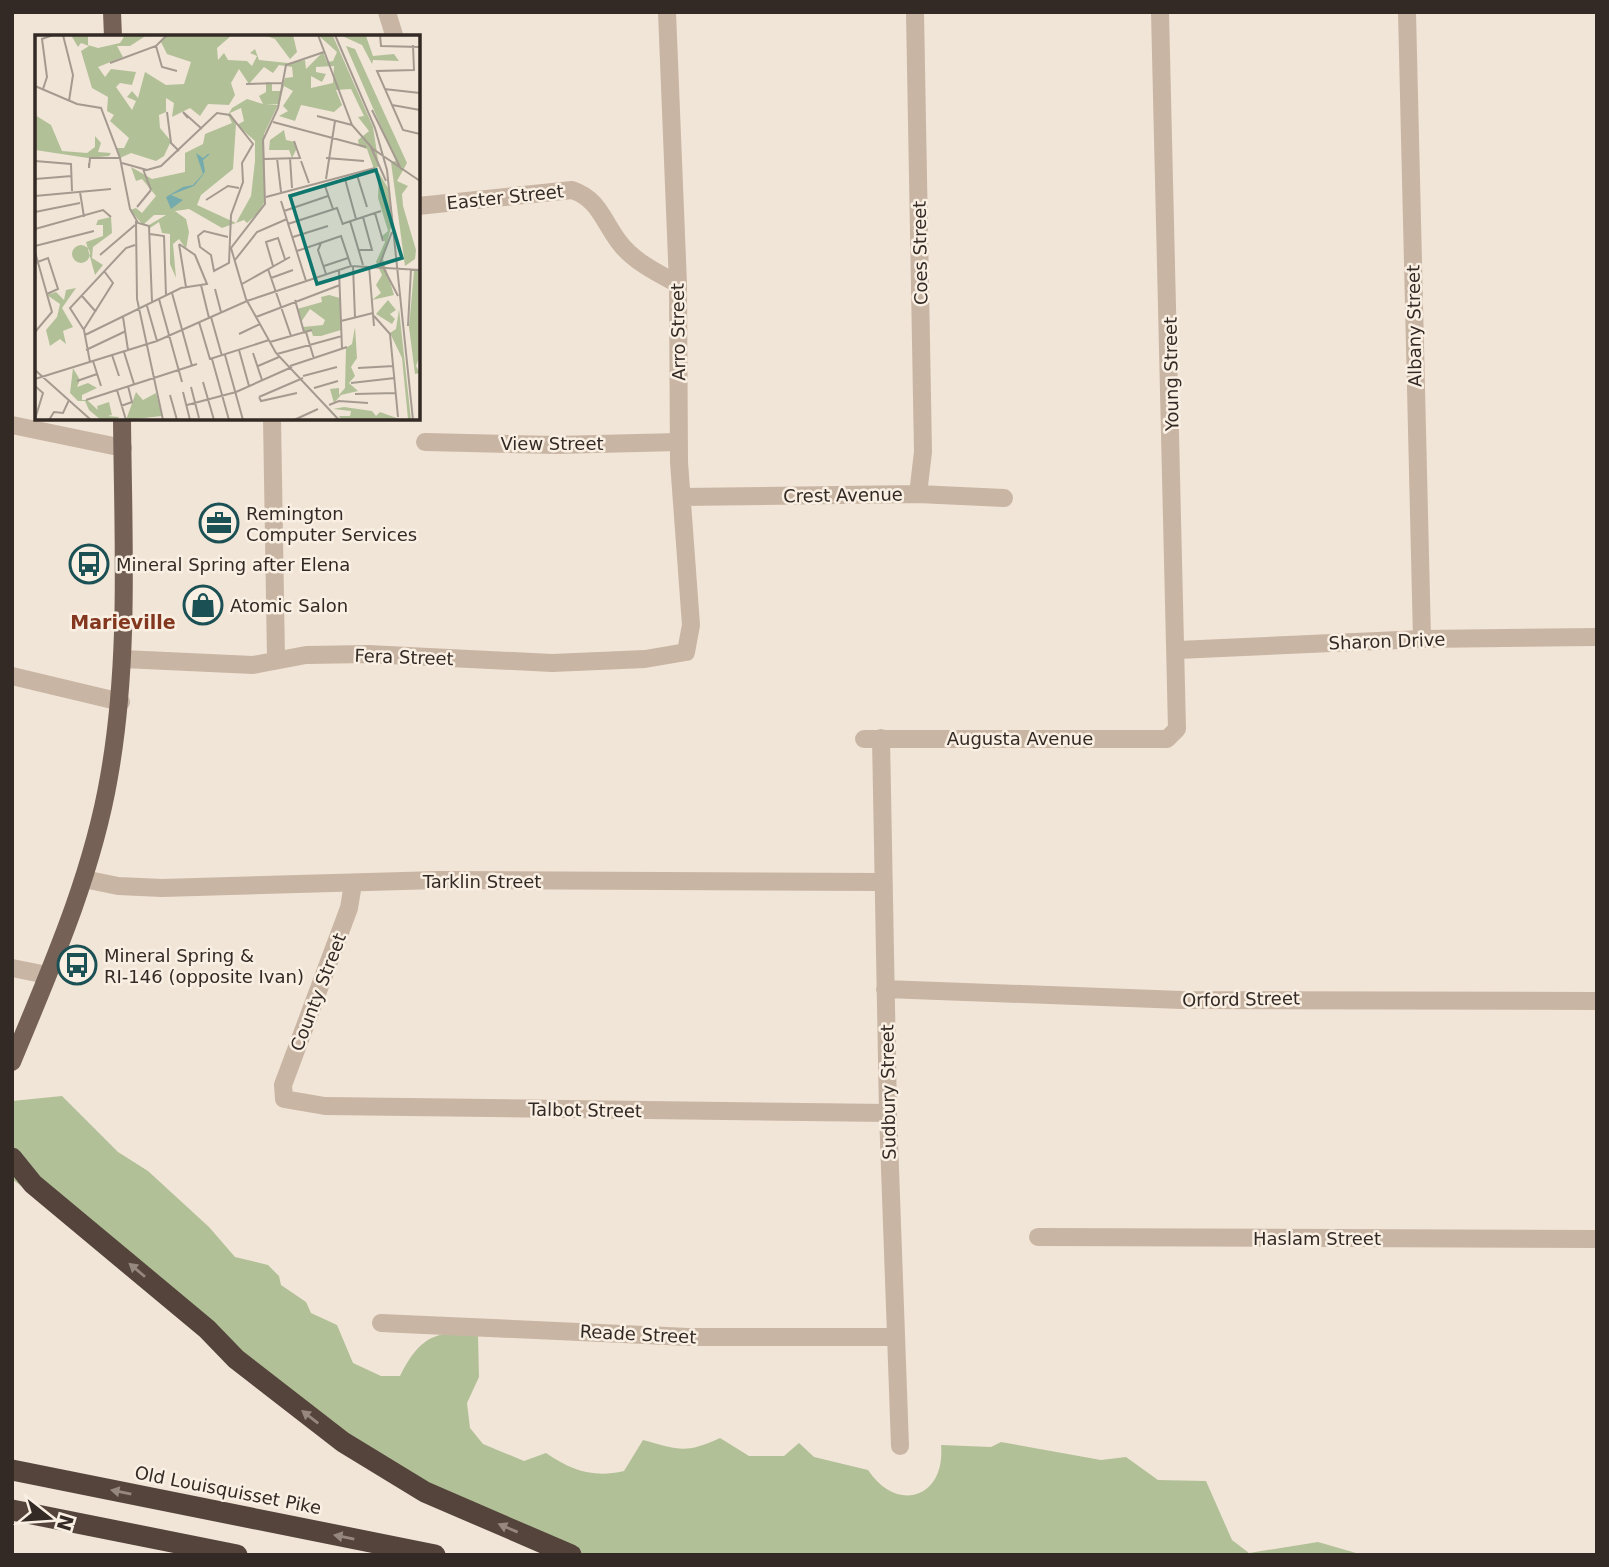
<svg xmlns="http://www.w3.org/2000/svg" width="1609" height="1567" viewBox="0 0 1609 1567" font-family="'DejaVu Sans',sans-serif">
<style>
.green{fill:#b2c098}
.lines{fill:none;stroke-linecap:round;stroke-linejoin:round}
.minor{stroke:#c9b5a3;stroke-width:18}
.primary{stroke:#766156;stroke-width:18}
.motorway{stroke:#55443c;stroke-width:21}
.oneway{fill:#97887f}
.labels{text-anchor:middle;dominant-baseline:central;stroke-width:5;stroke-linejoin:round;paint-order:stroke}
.street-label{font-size:18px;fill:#342a25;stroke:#f9efe3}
.poi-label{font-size:18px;fill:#342a25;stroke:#f9efe3;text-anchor:start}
.neighbourhood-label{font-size:19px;font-weight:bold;fill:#83371e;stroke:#f9efe3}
.inset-road{fill:none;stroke:#a59a90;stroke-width:2}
.view{fill:#0f766e;fill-opacity:0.15;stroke:#0f766e;stroke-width:3.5}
.inset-edge{fill:none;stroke:#342a25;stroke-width:3.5}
</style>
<rect width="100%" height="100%" fill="#f1e5d7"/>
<path class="green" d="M62,1096l56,56 30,19 61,56 26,30 33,8 11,11 2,9 25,17 5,11 26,12 16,38 28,13h19c19,-38 35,-47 78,-42l1,43 -12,26 3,25 13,16 41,17 22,-8c26,18 48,25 78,18l19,-31c36,10 42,14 77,-2l29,18h35l15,-13 15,14 54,13c29,44 78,28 73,-25l50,2 10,-5 100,18 25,-3 32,23 48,1 26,59 17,13 69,-11 45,13h-806l-150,-70 -395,-306v-78z"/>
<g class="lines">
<path class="minor" d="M387,12l7,23
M915,12l8,440 -5,42
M1407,12l15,627
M418,206l154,-16c27,9 31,31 47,52 14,19 38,31 59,42
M272,418l4,240
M12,425l111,23
M425,442l131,3 123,-3
M682,497l236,-3 86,4
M1178,650l244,-11 175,-2
M123,659l130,6 53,-10 62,-1 184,9 93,-4 41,-7 5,-27 -12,-163 -1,-178 -11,-272
M12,676l109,26
M881,738l7,375 12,333
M864,739h303l10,-10 -17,-717
M84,879l34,7 44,2 276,-8 444,2
M353,884l-4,24 -66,177 1,14 41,7 563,7
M12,968l35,7
M885,989l297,11 415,1
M1038,1237l559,2
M381,1323l307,14h207"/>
<path class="primary" d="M112,12l1,25
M12,1062c38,-92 80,-186 97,-285 21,-118 14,-239 13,-359"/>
<path class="motorway" d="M12,1158l21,26 174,145 29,30 107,83 82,50 146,63
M12,1470l423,85
M12,1510l225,45"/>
</g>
<defs><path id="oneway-solid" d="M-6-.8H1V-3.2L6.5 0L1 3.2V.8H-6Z" transform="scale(1.75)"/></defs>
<g class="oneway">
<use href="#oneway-solid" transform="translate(137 1270) rotate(-140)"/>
<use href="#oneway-solid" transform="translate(310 1417) rotate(-142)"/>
<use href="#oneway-solid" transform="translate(121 1492) rotate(-169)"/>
<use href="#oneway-solid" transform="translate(508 1528) rotate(-157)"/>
<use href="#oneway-solid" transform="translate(344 1537) rotate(-169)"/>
</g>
<defs>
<symbol id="office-ring" viewBox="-11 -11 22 22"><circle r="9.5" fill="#f9efe3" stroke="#1b5155" stroke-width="1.5"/><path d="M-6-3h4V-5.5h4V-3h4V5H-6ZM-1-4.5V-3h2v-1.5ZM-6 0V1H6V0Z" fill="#1b5155"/></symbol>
<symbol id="bus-ring" viewBox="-11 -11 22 22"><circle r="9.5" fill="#f9efe3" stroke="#1b5155" stroke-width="1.5"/><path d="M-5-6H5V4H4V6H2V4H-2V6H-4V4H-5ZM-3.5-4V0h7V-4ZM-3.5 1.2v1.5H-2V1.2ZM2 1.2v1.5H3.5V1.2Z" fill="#1b5155"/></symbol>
<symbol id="shop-ring" viewBox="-11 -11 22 22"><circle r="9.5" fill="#f9efe3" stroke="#1b5155" stroke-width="1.5"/><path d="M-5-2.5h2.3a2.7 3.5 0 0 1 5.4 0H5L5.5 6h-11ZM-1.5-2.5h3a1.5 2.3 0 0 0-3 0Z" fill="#1b5155"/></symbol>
</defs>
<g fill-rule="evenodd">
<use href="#office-ring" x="197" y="501" width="44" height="44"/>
<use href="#bus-ring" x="67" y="542" width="44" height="44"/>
<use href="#shop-ring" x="181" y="583" width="44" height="44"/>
<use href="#bus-ring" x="55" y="943" width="44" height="44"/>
</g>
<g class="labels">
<g class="street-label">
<text transform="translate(505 197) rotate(-6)">Easter Street</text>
<text transform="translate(920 253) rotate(-91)">Coes Street</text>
<text transform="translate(1414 326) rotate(-91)">Albany Street</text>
<text transform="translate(678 332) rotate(-91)">Arro Street</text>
<text transform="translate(1171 374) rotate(-91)">Young Street</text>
<text x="552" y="443">View Street</text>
<text transform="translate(843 495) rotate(-1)">Crest Avenue</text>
<text transform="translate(1387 641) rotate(-2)">Sharon Drive</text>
<text transform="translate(404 657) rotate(2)">Fera Street</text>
<text x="1020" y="738">Augusta Avenue</text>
<text x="482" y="881">Tarklin Street</text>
<text transform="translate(318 992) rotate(-69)">County Street</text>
<text transform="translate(1241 999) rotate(-1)">Orford Street</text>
<text transform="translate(888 1092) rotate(-91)">Sudbury Street</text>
<text transform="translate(585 1110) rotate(1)">Talbot Street</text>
<text x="1317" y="1238">Haslam Street</text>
<text transform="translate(638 1334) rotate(3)">Reade Street</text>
<text transform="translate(228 1490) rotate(11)">Old Louisquisset Pike</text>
</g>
<g class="poi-label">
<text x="246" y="513">Remington<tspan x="246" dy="21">Computer Services</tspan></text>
<text x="116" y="564">Mineral Spring after Elena</text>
<text x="230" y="605">Atomic Salon</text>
<text x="104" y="955">Mineral Spring &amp;<tspan x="104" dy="21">RI-146 (opposite Ivan)</tspan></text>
</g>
<g class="neighbourhood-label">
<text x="123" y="622">Marieville</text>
</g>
</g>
<g transform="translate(35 35)">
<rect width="385" height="385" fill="#f1e5d7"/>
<path d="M36,0h17v10l10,3 22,-5 5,-8h22l-17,11h-13l6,11 -25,10 7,10 6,-8 25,3 -4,13 -12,-2 -4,4 16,23 4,-9 -9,-4 5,-6 6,7 7,-26 21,13 18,-1 7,-22 -24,-8 -6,-12 6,-7h65l-15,13 1,12 6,-7 4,7 19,1 5,5 5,-10 -7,-3 5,-4 4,11 29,3 17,-3 1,9 17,-17 4,10 6,-1 4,-9 -19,-17 15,1 40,91 6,39 -5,3 -7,-20 -8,-3 -1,-6 11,-9 -11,-14 6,-1 -13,-27 -15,1 6,15 -8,7 -33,-7 -6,16 -16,-5 9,-5 -5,-5 10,-15 -9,-5 -5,18 -13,1h12l-14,29 1,67 -6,11 -12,11 -3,-3 -22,8 -33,-19 -14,2 11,8 3,13 -3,17 -7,-10 -6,5 3,34 -6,-14v-30l-8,-1 -3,-11 -9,6 -1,-3 17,-10h-12l-11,10 -13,-15 6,-2 6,5 14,-17 -14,-17 -6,2 -5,-14 21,12 33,-7v-19l18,-9 2,-10 27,-11 -4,-8 4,-7 15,-9 16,5 -4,-8 7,-4v-10l6,1v8h9l4,-13 8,-1 -1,-10 -13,-2 -6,8 -9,-6 -15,17 -10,-15 -8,14 4,12 -6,10 -21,-1 -8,12 -10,-8 -18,9 2,-14 -8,-5v14l-7,3 1,13 11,13 -7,15 -8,5 -25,-8 -11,5 -4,-10h8l5,-10 -19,-17 4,-6 -7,-4 1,-14 -16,-9 -11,-37 8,-5 -8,-3 -3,4zM299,31l-1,17 -22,5v-12l11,6 4,-8 -10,-2v-5zM206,73l3,13 -7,4 18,16v20l-4,35 -15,27 -39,-18 4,-10 32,-26 3,-45 -6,-11zM229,0h29l4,17 -7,7 -15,-20zM305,0l26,1 7,20 21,-2 5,7 -26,-1 -1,4 -10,-19zM311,11l9,3 52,114 -10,18 11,5 -6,8 1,12 13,44 -1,9 -10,7 -14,-104 5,-1zM0,80l16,10 11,26 25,2 8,-6v-11l6,7 -3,9 13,1 -2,3 -21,2 -53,-8zM249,95l2,10 9,2 2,6 -5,10 -3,-8h-20l1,-10zM344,138l9,15 5,31 -10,40 11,36 -22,5 9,-7 -5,-8 6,-10 -6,-13 9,-20 -3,-6 6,-5 -10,-33zM76,182l1,16 -19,14 -1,11 11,7 -8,10 -9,-33 17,-6v-11h-7l2,-5zM37 219a9 9 0 1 1 18 0a9 9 0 1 1-18 0ZM379,236h6v84l-4,11 4,7 -5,1 -6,-47zM41,253l-14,20 11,19 -10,4 3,13 -6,-5 -10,7 -4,-16 11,-13 3,-13 -13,-9 9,-3 8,8 2,-10zM294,260l11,3 1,32 -20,6h-8l-2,-6 -7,2 -1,-5 20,-2 2,-5 -15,-11 -9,13 -4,-13 25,-7 -1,-5zM353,265l8,10 -6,4 5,5 -3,5 -16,-10zM364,274l12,111h-7l4,-1 -6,-61 -12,-25 6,-4zM320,292l2,31 -6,9 4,9 -6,7 9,8 -17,4 -7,8 -4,-14 9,-1v7l6,-7 1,-40 6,-4zM38,333l7,12 -3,7 11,-4 9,5 -15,7v5h5l11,10 -1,-4 12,-4 3,13 -4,1 11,1 -2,3h-16l-12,-10 -4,-9h-7l-8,-8zM101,357l7,8 13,-7 6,23 -36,4zM309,372l28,4 4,5 4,-4 22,8h-61l-2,-4h11l1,-5 -18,-2z" fill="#b2c098" fill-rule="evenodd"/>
<path d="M161,118l7,5 5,-4h2l-7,6 2,11 -2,4 -9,11 -23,9 12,5 -12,9 -5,-12 17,-10 10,-2 10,-11z" fill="#76abae"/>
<path class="inset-road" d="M28,0l10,40 -4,26M283,0l34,90 21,24 47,32M300,0l40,93 12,42 26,250M345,0l1,11 39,1M378,10l1,25 -37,1 26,59 17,4M121,11l6,21 15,4M289,17l-38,13 -8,43 -15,32 2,64 -34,44 15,51 30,54 63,67M75,28l46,-17 11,-11M211,49l36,-1M0,51l42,18 24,4 19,50 10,51 8,14 11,3 3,76M8,54l4,-12 -5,-38 11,-4M349,54l36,4M357,70l28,5M337,75l29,59M132,77l4,31 8,8M282,81l35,9M153,83l-5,-6 19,17M238,87l93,25M335,110l16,36M242,123l4,34M255,123l2,30M291,123l38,3M229,124l36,-1 -6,-17M0,126l36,3 1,27M266,126l8,22M54,128v5l1,-10h30M87,128l25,7 14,-4 56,-53 13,2 23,29 -11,19 1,19 -12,33 -2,48 -15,8 -3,-16 -11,-8 -2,-11 6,-5 24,6M108,134l8,21M322,140l10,32M0,144l37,-3M291,144l9,-58M310,144l11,40M290,151l8,23M45,157l4,25M0,161l76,-7M231,162l109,-29M171,165l22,-14 11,2M246,166l25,80M102,172l14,-17M249,176l44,-15M0,177l45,-9M340,178l8,28M101,186l1,78 26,121M315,186l13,44M253,189l49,-16 6,17M307,189l39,-13M0,194l68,-19 8,7M115,199l14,2 2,59M258,202l35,-11M286,208l-3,7 8,24M144,209l7,43M0,211l59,-15M324,215h13l-9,-33M262,216l44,-15 10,30M0,217l17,60 -17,20M65,220l35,-30M200,225l22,-28 30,-13M0,228l13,-5 10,31 -11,5M346,228l17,33M238,231l-7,-24 12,-4 7,21M289,231l24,-8M318,231l2,52M334,231l5,60M344,231l13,-34M233,234l23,67M304,235l3,79M236,243l22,-8M207,249l48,-27M166,250l8,33M180,254l6,23M137,258l20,73M47,261l14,16M124,264l23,83M260,265l9,32M112,271l10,35M339,281l16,18 8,83M88,282l5,33M176,282l11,39M221,282l84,-32M306,286l32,-8M164,287l11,37 59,-19M373,291l3,-57M49,294l29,-46 -9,-12M271,297l8,27M204,299l21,-10M50,300l96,-47 26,-4 -12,-29 -16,-11M235,307l42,-12M51,315l40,-19M204,315l10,36M89,317l10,32M218,318l9,27M242,319l65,-18M77,320l7,21M190,320l18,65M177,324l17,61M58,326l8,25M55,327l-6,-32 -14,-22 56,-60 9,-3M223,331l21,-9M255,331l57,-19M323,333l36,-2M0,335l56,50M268,341l34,-9M0,344l122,-38 90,-40 104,-35 69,4M42,346l20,-7M168,347l11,38M316,348l44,-5M0,351l8,7 -8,26M156,352l8,31M279,353l24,-7M82,355l9,30M148,357l7,28M320,359l41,-1M135,360l7,25M224,362l44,-19M224,362l2,4 36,-8M51,365l111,-36M152,370l49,-13 56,-25M294,370l10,-4 29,2M86,371l11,-4 -4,-16M14,385l5,-8 9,1 6,-13M259,385l24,-11"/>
<path class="view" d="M341,135l26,88 -85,26 -27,-88z"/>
<rect width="385" height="385" class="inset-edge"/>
</g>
<rect width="1609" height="1567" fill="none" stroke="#342a25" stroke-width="28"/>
<g transform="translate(49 1518) rotate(107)" stroke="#f9efe3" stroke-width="5" paint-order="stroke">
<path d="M0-5L12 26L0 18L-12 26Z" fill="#342a25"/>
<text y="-10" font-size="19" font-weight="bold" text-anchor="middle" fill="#342a25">N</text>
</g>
</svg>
